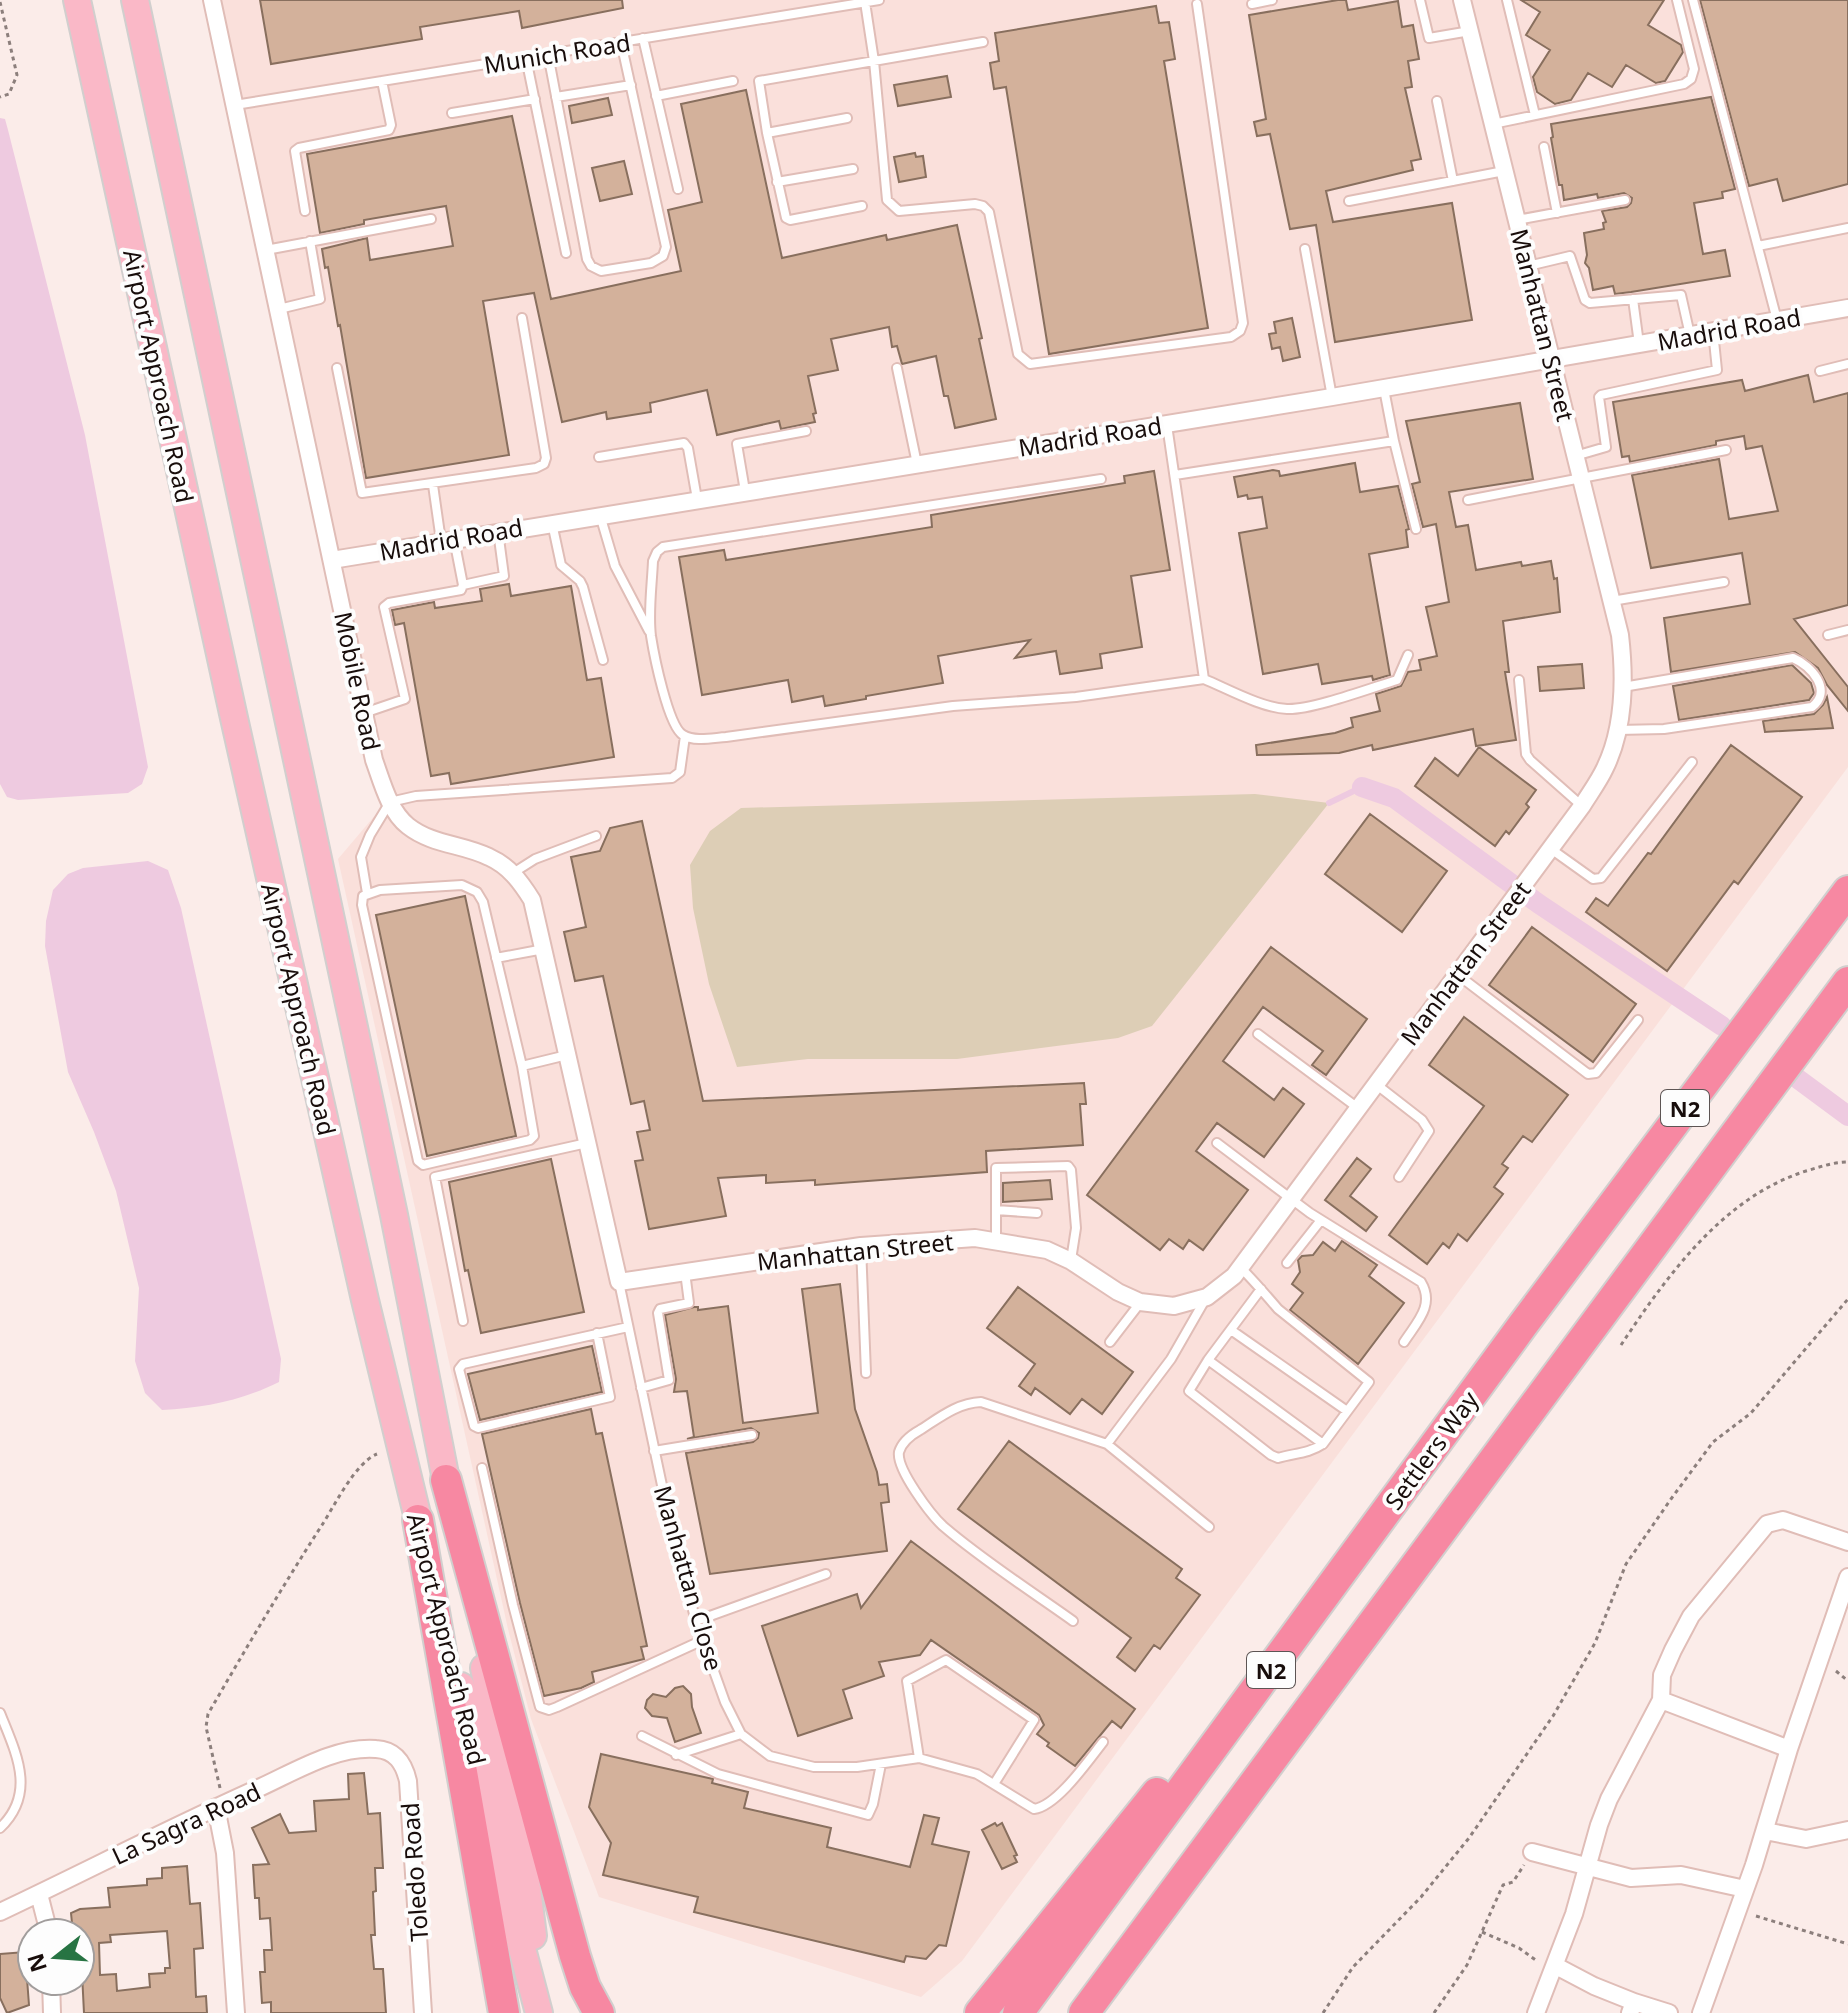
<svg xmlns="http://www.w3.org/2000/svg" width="1848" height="2013" viewBox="0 0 1848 2013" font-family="'Noto Sans',sans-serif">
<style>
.built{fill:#fae0db}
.green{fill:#ddceb6}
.water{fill:#eecae0}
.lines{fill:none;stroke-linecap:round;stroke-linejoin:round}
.stream{stroke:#eecae0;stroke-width:6}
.canal{stroke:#eecae0;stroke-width:20}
.building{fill:#d3b19b;stroke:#886f5e;stroke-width:2;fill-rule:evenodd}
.service-casing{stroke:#e0bdb7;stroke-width:12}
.minor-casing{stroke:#e0bdb7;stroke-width:20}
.primary-casing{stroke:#d1cfce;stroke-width:30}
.motorway-casing{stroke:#d1cfce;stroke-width:34}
.path{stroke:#8c7f7c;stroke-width:3;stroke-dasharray:4 4;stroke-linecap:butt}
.service{stroke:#fff;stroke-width:8}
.minor{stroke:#fff;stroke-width:16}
.primary{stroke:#fab8c7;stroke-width:26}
.motorway{stroke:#f788a2;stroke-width:30}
.labels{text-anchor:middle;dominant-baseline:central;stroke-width:8;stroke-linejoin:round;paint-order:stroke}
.shield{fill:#fdfdfd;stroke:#5d5554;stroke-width:2}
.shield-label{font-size:22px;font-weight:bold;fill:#180d0b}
.street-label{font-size:24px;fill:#180d0b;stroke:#fdfdfd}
</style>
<rect width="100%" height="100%" fill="#fbece9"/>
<path class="built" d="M214,0h1634v767l-886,1194 -41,36 -322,-100 -68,-178 -23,-90 -170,-770 50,-59z"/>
<path class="green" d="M1255,794l74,9 -177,223 -34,12 -161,21h-149l-71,8 -28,-83 -16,-76 -3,-43 20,-34 31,-23z"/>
<path class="water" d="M0,118l5,1 3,11 77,305 63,332 -6,17 -14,9 -110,7 -11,-3 -7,-13z
M148,861l20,9 13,38 100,451 -2,23c-38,19 -75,26 -117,28l-17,-17 -10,-32 4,-73 -23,-97 -22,-59 -26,-60 -23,-126 1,-25 7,-31 15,-16 15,-6z"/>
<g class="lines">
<path class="stream" d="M1329,803l33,-16"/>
<path class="canal" d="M1362,787l32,11 145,106 183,122
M1798,1079l50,37"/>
</g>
<path class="building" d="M260,0h362l1,8 -101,20 -3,-17 -99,16 2,12 -151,25z
M1338,0h8l2,10 50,-9 4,26 11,-2 6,34 -11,2 4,26 -7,1 16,71 -10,2 2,9 -87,21 7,31 119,-19 20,117 -137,22 -19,-117 -26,4 -20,-95 -13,2 -3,-14 12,-3 -17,-104z
M1521,0h143l-16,25 33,20 2,7 -18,29 -9,2 -30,-18 -14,22 -24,-14 -17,27 -16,4 -18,-12 -4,-15 17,-27 -24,-15 14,-23z
M1700,0h148v184l-65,17 -6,-22 -28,7z
M1156,6l3,17 10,-1 6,37 -11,2 44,267 -159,26 -43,-267 -12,2 -4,-26 9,-2 -4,-28z
M947,76l4,21 -53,9 -4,-21z
M746,90l36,168 104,-23 1,5 70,-15 25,113 -3,1 17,80 -41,9 -7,-32h-4l-8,-40 -34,8 -5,-18 -5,1 -3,-20 -58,12 7,31 -30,6 8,37 -3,1 2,8 -34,7 -2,-8 -62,14 -10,-45 -57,13 1,9 -44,7 -1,-7 -44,10 -28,-129 -51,8 26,154 -143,23 -26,-153 -2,1 -10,-59 -3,1 -3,-19 45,-11 3,22 83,-14 -7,-40 -82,14v4l-44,9 -13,-79 205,-38 39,183 130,-28 -13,-61 34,-8 -21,-98z
M1711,97l24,92 -13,3 1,6 -29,5 9,51 22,-4 5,26 -99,16 -16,2 -2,-8 -20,4 -4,-22 -4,-5 2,-8 -3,-22 20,-4 -1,-6 3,-1 -4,-11 25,-4 4,-4 1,-5 -8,-5 -26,5 -1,-4 -33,6 -2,-15h-3l-8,-47 2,-1 -2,-13z
M608,98l4,17 -40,8 -3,-17z
M915,153l1,4 7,-1 3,21 -27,5 -5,-25z
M624,161l8,33 -32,7 -8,-33z
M1292,318l8,39 -17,4 -3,-14 -8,2 -3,-15 7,-1 -2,-11z
M1808,375l6,27 34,-9v212l-54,14 54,68v24l-21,-26 -9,-17 -23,-16 -124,20 -7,-54 86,-14 -8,-51 -91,15 -19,-93 87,-16 10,60 49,-8 -16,-65 -16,3 -2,-13 -28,5v4l-86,17 -1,-6 -7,1 -9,-55 129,-22 3,11z
M1520,403l13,76 -84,13 7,35 12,-2 8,45 45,-8 1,4 29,-5 3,18 3,-1 3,34 -57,9 6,51h-4l11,68 -40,6 -3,-17 -100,21 -1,-5 -33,8 -82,2 -1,-10 79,-12 18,-6 -2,-9 29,-7 -4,-17 25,-8 7,-14 13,-2 -2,-10 18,-4 -11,-49 23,-5 -13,-78 -13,3 -11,-43 8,-2 -14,-61z
M1355,463l5,29 38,-6 11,43 -3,1 2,17 -39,7 21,121 -17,5 -1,-4 -50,8 -4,-20 -55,10 -24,-141 28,-5 -5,-31 -14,2 -1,-4 -9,2 -4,-20 39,-7 6,1 1,5z
M1154,471l16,99 -39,6 11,71 -42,7 2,14 -42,6 -4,-23 -41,7 15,-18 -92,16 5,27 -77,13v3l-41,7 -2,-10 -31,6 -4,-22 -86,15 -23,-138 45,-7 2,10 206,-33 -1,-12 194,-32 -1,-7z
M509,584l2,12 60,-10 16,94 14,-2 13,79 -163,27 -2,-11 -18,3 -27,-153 -9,2 -3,-15 42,-8 1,6 47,-7 -2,-12z
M1582,664l2,24 -44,3 -2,-24z
M1792,665l19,18 3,10 -5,7 -130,20 -6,-34z
M1827,697l6,31 -68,4 -2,-11 51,-7 9,-9z
M1731,745l71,52 -64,87 -4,-3 -67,90 -81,-59 10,-14 12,8 40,-53 3,1z
M1479,747l57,43 -10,14 3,3 -20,27 -3,-3 -11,15 -80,-60 20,-28 23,18z
M1370,814l77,57 -45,61 -77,-58z
M642,821l61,280 381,-18 2,21h-6l3,41 -97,6 1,21 -172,13v-5l-49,3v-8l-48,3 8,38 -77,13 -14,-68 8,-1 -6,-28 13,-2 -6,-29 -13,3 -28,-128 -28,5 -11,-49 22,-5 -15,-70 29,-6 10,-23z
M465,896l51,240 -89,20 -51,-241z
M1532,927l104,77 -43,58 -104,-77z
M1271,947l96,72 -41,56 -14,-10 11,-14 -60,-44 -40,54 51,39 9,-12 21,16 -40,53 -47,-34 -21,28 52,39 -45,60 -14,-10 -6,9 -14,-10 -9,11 -73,-55z
M1464,1017l104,78 -36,47 -9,-6 -21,28 6,4 -14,19 9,7 -36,47 -9,-7 -9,14 -6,-5 -16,21 -38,-29 95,-129 -55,-41z
M1357,1158l14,11 -21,27 27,21 -11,14 -41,-31z
M551,1159l33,153 -103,21 -13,-63 -3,1 -16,-89z
M1050,1180l2,19 -49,3v-19z
M1342,1241l35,24 -8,11 35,27 -46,61 -68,-54 13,-17 -11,-9 8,-12 -2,-12 4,-4 11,-1 10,-13 12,9z
M840,1284l15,125 22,63 2,13 8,-1 2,18 -8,1 6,48 -177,23 -24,-121 67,-11 5,-4 1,-5 -8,-5 -64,11 7,-2 -7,-46 -13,1 2,-13 -11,-64 29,-8h4v3l30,-4 15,117 75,-10 -16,-124z
M1018,1287l115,85 -31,42 -20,-15 -12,15 -35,-26 -4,7 -12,-9 16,-22 -48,-36z
M592,1346l10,46 -122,28 -12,-46z
M591,1409l5,25 6,-1 45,213 -6,1 3,12 -52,13 2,10 -13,6 -37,8 -24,-93 -38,-169z
M1009,1441l173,128 -6,9 24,17 -40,54 -6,-4 -19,26 -18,-14 14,-19 -173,-129z
M911,1541l224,168 -14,19 -9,-7 -37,45 -28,-20 2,-3 -12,-9 7,-9 -5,-10 -108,-75 -11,15 -41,7 5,14 -41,14 9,28 -54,18 -36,-110 95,-32 4,14z
M683,1686l8,8 1,13 9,26 -26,9 -8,-24 -15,-2 -7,-8 2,-8 6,-6 13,3 9,-9z
M601,1754l112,25 -1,4 36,9 -4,16 87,20 -4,19 83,20 14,-52 15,3 -7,26 37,8 -23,94 -7,-1 -13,14 -20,-3 -2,6 -210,-50 4,-15 -95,-22 8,-32 -22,-36z
M364,1773l4,41 12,-1 3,55h-8l1,23 -3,1 2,43h-4l3,34h9l3,44h-115v-11l-9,1 -2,-31h5l-1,-22h8l-2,-32 -10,1 -1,-21h-4l-2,-33 16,-1 -17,-36 28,-14 9,19 27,-2 -2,-30 35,-2 -1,-25z
M995,1823l2,3 5,-3 15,32 -3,1 3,6 -15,7 -20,-39z
M187,1866l3,38 10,-1 3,45 -9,1 2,48 10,-1 1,17h-123l-4,-80h-7l-2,-20 9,-4 30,-2 -2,-19 39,-3v-6l15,-1v-10zM167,1931l3,37h-5v5l-16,1 1,13 -33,4 -1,-17 -16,1 -1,-32 12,-1 -1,-7z
M25,1952l4,53 -22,8 -7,-15v-44z"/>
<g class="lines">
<defs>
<path id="service" d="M1420,0l9,38 41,-7
M1507,0l28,115
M1693,0l84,320
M865,2l9,59 13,139 12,11 76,-7 8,2 6,6 29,142 12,10 201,-27 9,-6 3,-8 -46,-319
M1252,4l20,-4
M643,38l35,151
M548,54l39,205 4,7 10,5 50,-8 12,-7 3,-9 -45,-205
M526,58l40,195
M656,96l77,-15
M556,97l75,-12
M1437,101l16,80
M235,105l644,-105
M452,113l83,-14
M1493,124l191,-40 7,-5 3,-10 -17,-69
M767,133l80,-15
M1544,147l13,66
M777,182l76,-13
M1349,201l155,-30
M862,206l-72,14 -4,-2 -19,-85 -8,-52 224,-39
M305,211l-10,-60 4,-3 90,-18 2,-5 -9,-44
M1517,220l108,-20
M1758,246l90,-18
M1305,249l27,148
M266,250l165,-31
M1528,266l42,-10 15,44 5,3 91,-8 9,40
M1633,299l6,45
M279,309l41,-10 -10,-58
M337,368l25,125 174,-25 8,-4 2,-6 -24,-140
M897,368l20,96
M1820,371l28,-7
M1384,389l10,52 22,88
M1575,456l31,-9 -7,-50 2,-2 116,-25 -4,-39
M599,457l85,-14 4,5 9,51
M1175,475l219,-34
M1101,479l-438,68 -6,5 -4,9c-1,24 -5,51 -2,75 3,19 17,90 32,99 12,7 29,3 43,2l227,-31 123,-9 128,-18 -37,-254
M433,485l8,56
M745,491l-8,-47 69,-13
M1468,500l258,-50
M600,515l15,51 34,65
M552,523l9,42 19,16 3,6 20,73
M463,585l41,-9 -6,-45
M1612,601l112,-19
M1828,635l20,-5
M1204,679c24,10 58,29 83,30 25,1 84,-21 110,-29l11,-25
M1519,680l7,74 4,6 52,46
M364,713l41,-14 -21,-92 5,-4 72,-13 2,-5 -9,-46
M1618,730l46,-1 148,-22c21,-16 0,-41 -19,-49l-170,29
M1551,849l42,30 8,-1 91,-116
M513,873l22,-14 61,-23
M462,885l15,7 6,10 39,164 12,70 -4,4 -107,25 -5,-4 -56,-256 1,-9 17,-6z
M367,893l-6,-36 9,-22 20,-33 26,-6 256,-18 8,-6 5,-36
M496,958l48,-9
M1458,975l130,99 8,-1 42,-53
M1258,1034l100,74
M522,1066l45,-11
M1377,1085l45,35 7,11 -30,46
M1217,1143l93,70 111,69c14,23 -4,40 -17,60
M996,1210l41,3
M996,1241v-73l72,-2 3,4 5,58 -5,32
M861,1246l5,127
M1287,1263l34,-43
M1241,1268c13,13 25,27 37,41l91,73 -46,62 -115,-84 53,-71
M619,1282l55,260 22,79 29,81 16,32 29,22 44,11h43l62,-9 58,16 57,35c23,-3 54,-48 69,-67
M463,1321l-28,-144 152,-34
M1231,1330l116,81
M597,1333l13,64 -132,31 -4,-2 -15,-57 4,-5 165,-37
M1110,1342l30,-39
M1208,1360l-19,31 82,64 7,3c16,-5 30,-4 45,-14
M641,1388l28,-8 -11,-67 2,-4 29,-6 -4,-31
M1107,1444l64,-85 35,-61
M654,1451l98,-16
M482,1468l31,137 27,102 9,3 8,-3 146,-67
M696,1621l130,-47
M1073,1621c-42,-30 -92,-62 -130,-95 -12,-11 -47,-57 -44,-74 3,-10 12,-17 21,-22 19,-12 37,-27 61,-28l126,42 102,83
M0,1713c16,40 37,80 0,115
M642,1736l76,38 150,41 5,-11 8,-40
M676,1755l65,-21
M919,1758l-12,-77 39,-21 88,60 -40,64"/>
<path id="minor" d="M212,0l162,760c8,22 15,51 34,66 24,19 55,18 81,31 20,9 31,24 43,43l87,382 242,-36 114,-8 72,12 24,11 47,31 22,10 34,4 33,-9 27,-21 348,-470c8,-13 17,-25 23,-38 20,-41 20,-89 15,-133l-158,-635
M332,560l1000,-163 516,-89
M1661,1700l128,49
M216,1807l9,46 11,160
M1765,1831l41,8 42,-9
M1532,1852l99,26 50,-3 64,14
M39,1894l10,39
M0,1912c87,-41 173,-86 261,-125 35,-16 75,-41 115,-38 20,1 28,15 32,32l15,232
M1556,1966l38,20 40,16
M51,1981l1,32
M1536,2013l38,-99 25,-89 10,-26 52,-99 1,-25 11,-25 18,-34 76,-92 16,-4 65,22
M1630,2013l4,-11 35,11
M1701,2013l53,-148 35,-116 59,-172"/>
<path id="primary" d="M77,0l157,718 131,582 58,239
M135,0l259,1215 56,285
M484,1668l40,197 9,71
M461,1686l39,179 39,148"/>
<path id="motorway" d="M446,1480l129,476 10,31 14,26
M418,1520l86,493
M980,2013l177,-220
M1018,2013l504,-687 326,-435
M1084,2013l764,-1031"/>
</defs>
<use href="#service" class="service-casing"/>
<use href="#minor" class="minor-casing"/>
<use href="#primary" class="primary-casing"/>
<use href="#motorway" class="motorway-casing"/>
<path class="path" d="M0,2l17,73 -8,19 -9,3
M1621,1345c46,-69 102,-148 185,-174 14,-4 27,-9 42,-9
M1836,1671l12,10
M220,1788l-14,-61 2,-13c37,-64 74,-127 114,-189 13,-20 33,-62 55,-71
M1756,1916l92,28
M1482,1932l37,16 18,13
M1323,2013l30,-46 68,-70 48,-59 84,-122 42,-73 31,-79 45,-65 42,-57 38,-29 97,-114
M1434,2013l33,-48 36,-80 10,-3 11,-17"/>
<use href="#service" class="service"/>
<use href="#minor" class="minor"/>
<use href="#primary" class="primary"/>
<use href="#motorway" class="motorway"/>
</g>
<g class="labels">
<g class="shield">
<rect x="1661" y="1090" width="48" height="36" rx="6"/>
<rect x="1247" y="1652" width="48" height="36" rx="6"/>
</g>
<g class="shield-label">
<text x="1685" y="1108">N2</text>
<text x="1271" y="1670">N2</text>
</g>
<g class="street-label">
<text transform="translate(557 53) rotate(-9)">Munich Road</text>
<text transform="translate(1543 325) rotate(76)">Manhattan Street</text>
<text transform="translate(1729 329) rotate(-10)">Madrid Road</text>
<text transform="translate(159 376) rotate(78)">Airport Approach Road</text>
<text transform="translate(1090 436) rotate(-9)">Madrid Road</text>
<text transform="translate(451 539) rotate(-10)">Madrid Road</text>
<text transform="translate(358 681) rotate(78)">Mobile Road</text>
<text transform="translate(1465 963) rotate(-53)">Manhattan Street</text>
<text transform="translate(299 1009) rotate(77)">Airport Approach Road</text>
<text transform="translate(855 1251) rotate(-6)">Manhattan Street</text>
<text transform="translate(1431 1450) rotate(-54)">Settlers Way</text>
<text transform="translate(689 1578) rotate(74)">Manhattan Close</text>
<text transform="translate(447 1639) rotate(76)">Airport Approach Road</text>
<text transform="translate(186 1823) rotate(-25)">La Sagra Road</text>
<text transform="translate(414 1872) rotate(-94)">Toledo Road</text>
</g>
</g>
<g transform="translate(56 1957) rotate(253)"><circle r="38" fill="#fdfdfd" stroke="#a19d9c" stroke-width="2"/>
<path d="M0-6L14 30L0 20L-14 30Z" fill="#277443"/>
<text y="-12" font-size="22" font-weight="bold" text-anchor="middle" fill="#180d0b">N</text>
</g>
</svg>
